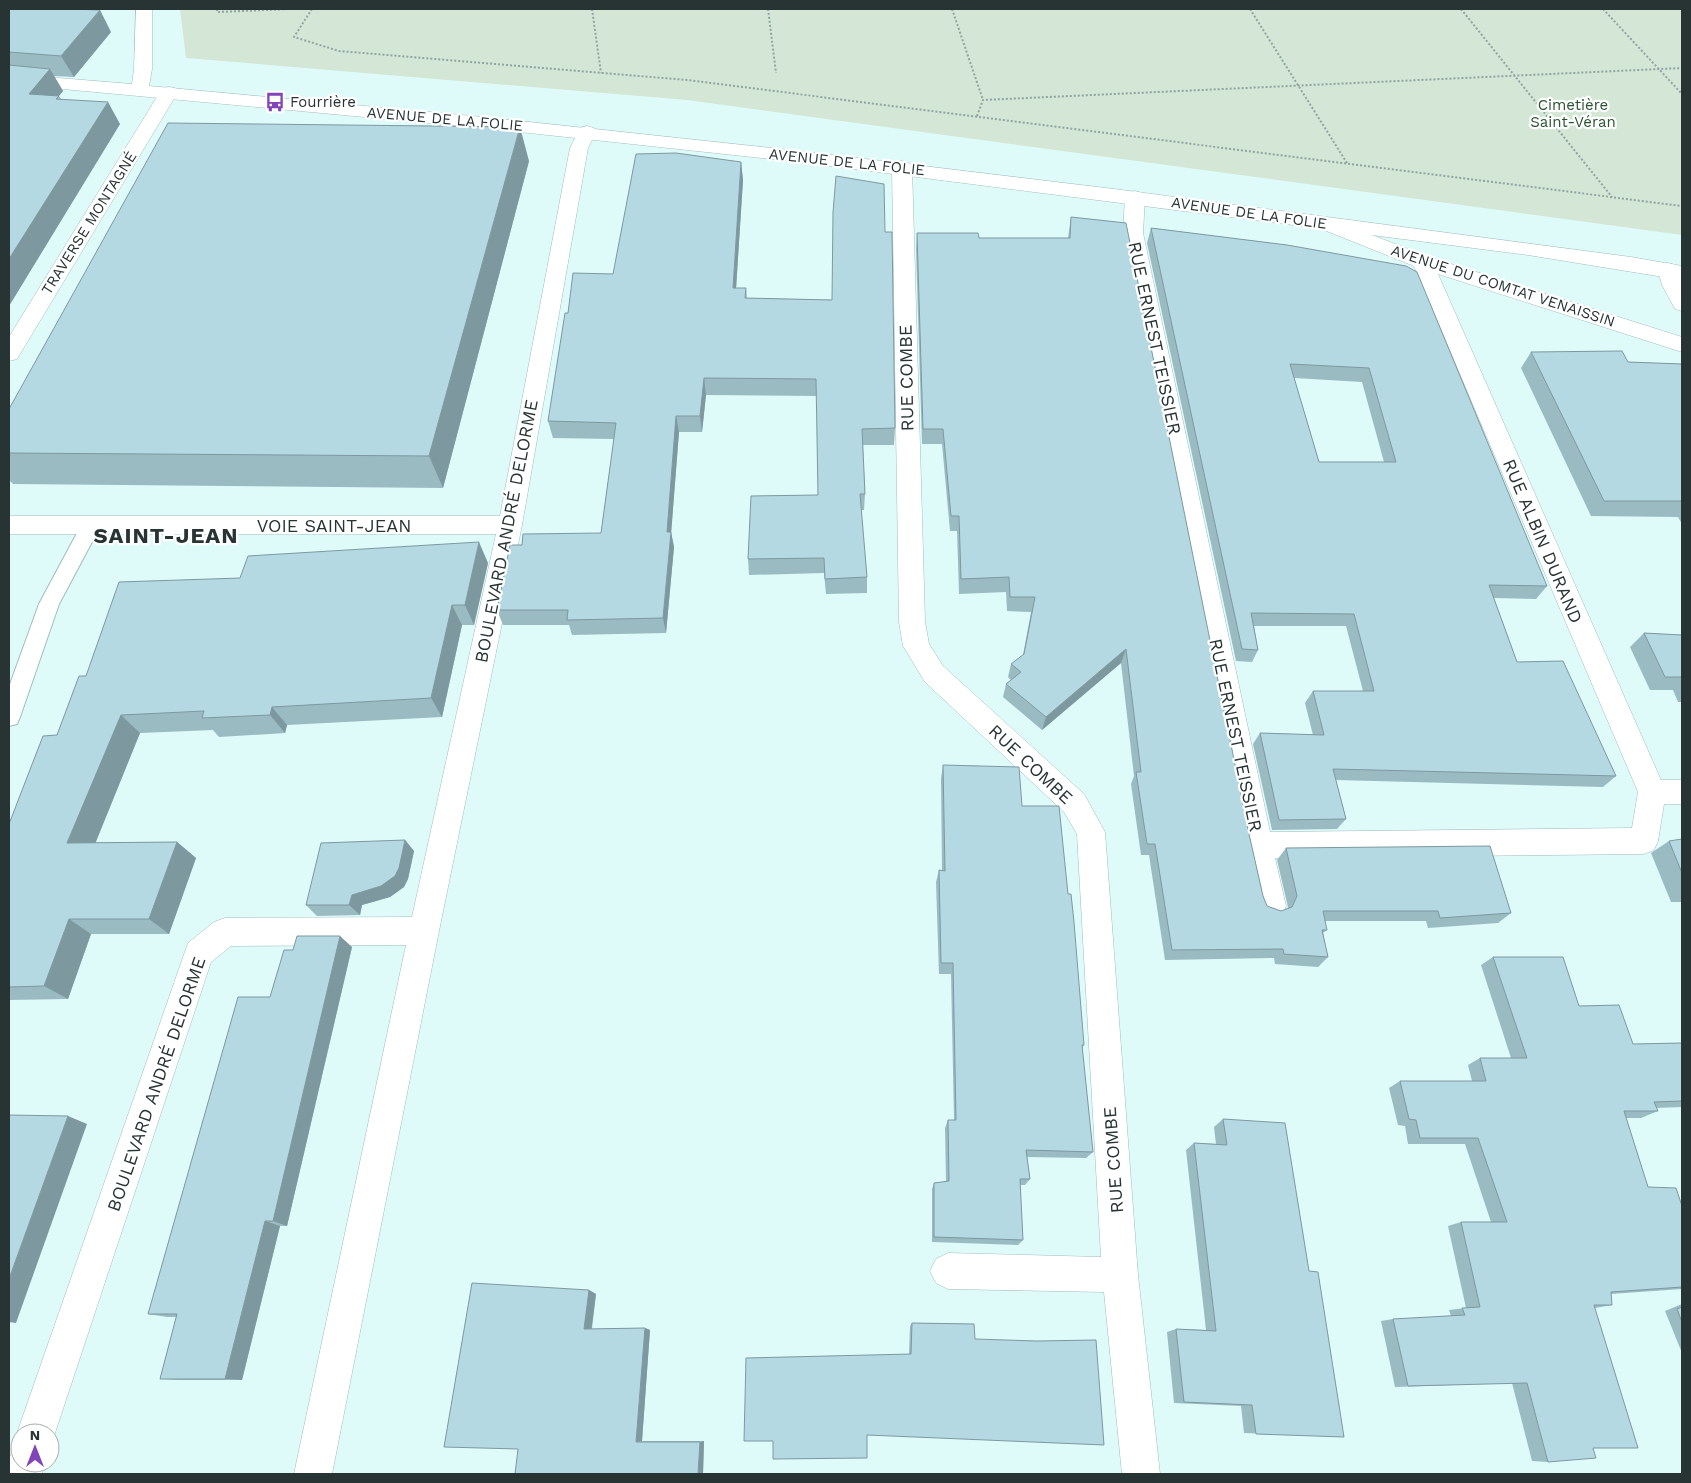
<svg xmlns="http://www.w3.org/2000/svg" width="1691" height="1483" viewBox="0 0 1691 1483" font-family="'Work Sans',sans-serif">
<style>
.green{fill:#d4e7d6}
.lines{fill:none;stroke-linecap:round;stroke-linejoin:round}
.lane-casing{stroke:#a0bdbc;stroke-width:2}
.street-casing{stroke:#a0bdbc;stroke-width:1}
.secondary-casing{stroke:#a0bdbc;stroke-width:1}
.path{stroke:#8fa4a3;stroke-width:2;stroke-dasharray:2 2;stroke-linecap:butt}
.lane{fill:#fff;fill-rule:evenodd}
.street{fill:#fff;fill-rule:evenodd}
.secondary{fill:#fff;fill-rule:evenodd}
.wall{fill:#9bbbc3;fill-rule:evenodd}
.shaded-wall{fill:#7e989f}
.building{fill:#b4d9e3;stroke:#7e989f;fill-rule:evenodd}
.labels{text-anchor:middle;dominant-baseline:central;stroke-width:4.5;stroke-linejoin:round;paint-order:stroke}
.far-poi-label{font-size:15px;fill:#283433;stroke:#fff;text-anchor:start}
.far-park-label{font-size:15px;fill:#2a5332;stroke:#fff}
.far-street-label{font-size:15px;fill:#283433;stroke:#fff}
.street-label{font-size:18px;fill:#283433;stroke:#fff}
.district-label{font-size:22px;font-weight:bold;letter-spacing:1px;fill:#283433;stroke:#fff}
</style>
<rect width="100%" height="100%" fill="#defbfa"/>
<path class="green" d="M180,9h1502v226l-995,-135 -501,-42z"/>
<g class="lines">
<defs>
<path id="lane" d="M91,517l7,3 3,5 -42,79 -39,113 -3,7 -8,2v-39l30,-83 45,-84z"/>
<path id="street" d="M169,87l6,1 3,4 -161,267 -8,2v-24l151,-245 3,-4z
M587,126l7,2 2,4 -8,16 -66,377 -83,406 -107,543h-38l112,-529 -175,1 -20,16 -156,471 -5,12v-12h-30v7l-3,-7 171,-490 26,-21 11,-4 187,-1 84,-383h-487v-18h491l70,-368 10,-20z
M902,161l7,2 3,4 13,455 4,22 14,22 141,128 21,38 33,443 22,199h-38l-18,-182 -156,-3 -12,-6 -6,-12 6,-12 12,-6 153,4 -24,-423 -13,-22 -139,-130 -22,-36 -4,-24 -7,-455 3,-4z
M1135,191l7,2 3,4 -2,36 127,599 362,-4 6,-36 -224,-526 -95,-38 -3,-4 3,-4 7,-2 7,2 96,37 253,80v15l-244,-78 223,506h21v24h-18l-6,37 -4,9 -10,4 -369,4 11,48 -4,10 -11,4 -11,-4 -4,-10 -13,-61 -120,-612 2,-36 3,-4z
M1668,263l7,2c9,14 7,30 7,46l-7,-2 -13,-24 -4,-15 3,-5z
M20,1446v17h25l-3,11h-33v-15l4,-9z"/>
<path id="secondary" d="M136,9h16v60l-3,17 334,31 316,34 315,38 517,68 51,9v14l-154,-25 -729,-93 -316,-34 -474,-44v-10l123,10 2,-15z"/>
</defs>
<use href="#lane" class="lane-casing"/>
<use href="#street" class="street-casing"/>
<use href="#secondary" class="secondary-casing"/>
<path class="path" d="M217,9v3l74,-3
M312,9l-18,28 45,14 348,29 995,126
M592,9l9,64
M768,9l8,64
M952,9l31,91
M1250,9l97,154
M1461,9l151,188
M1603,9l79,85
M977,116l6,-16 699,-32"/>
<use href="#lane" class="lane"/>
<use href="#street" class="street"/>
<use href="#secondary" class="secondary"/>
</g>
<path class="wall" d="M9,9l102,23 -37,45 -20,-1 9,15 -4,5 2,3 59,25 -111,182z
M529,161l-86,327 -430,-4 -4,-4v-71z
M741,162l2,18 -7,108h10l1,10 85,2 53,-68 10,196 -1,17h-31l2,49 -1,16h-3l6,67v16l-41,1 -2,-21 -75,2 -1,-16 70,-64 -1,-99 -111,-1 -4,37h-23l-8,100 3,15 -8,86 -94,2 -3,-10h-66l-6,-15 25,-65 79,-12 13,-94 -61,-1 -5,-17 20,-108z
M1071,217l178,617 14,62 4,10 14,5 6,-2 1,-2 -11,-47 9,-12 225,65 -13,10 -70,5 -2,-7h-101l2,9 -4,3 5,24 -10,10 -43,-3 -1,-6 -109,2 -16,-105h-8l-10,-71 3,-8 -13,-113 -79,67 -39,-33 3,-13 5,-4 -3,-3 3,-13 12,-9 8,-43 -24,-1 -1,-19 -47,2 -2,-63h-7l-8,-87h-20l-6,-195 1,-16 62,5h89z
M1151,228l136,17 260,341 -11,13 -42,-1 23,64 99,114 -13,11 -267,-7 10,39 -9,10 -65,1 -19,-86 7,-11 53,2 -8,-32 8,-12h50l-17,-65h-92l4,24 -6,12 -16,-1 -89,-418zM1294,378l68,4 22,80h-65z
M1531,352l97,10 54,2v160l-4,-7 -87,-1 -70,-148z
M488,563l-14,62h-12l-20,92 -155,8 -2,8 -66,4 -6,-7 -73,3 -45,110 82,-1 19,16 -27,76h-78l-23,65 -59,1v-176l48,-89 29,-59 154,-98z
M1644,633l38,2v67h-4l-5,-12h-23l-20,-43z
M943,765l79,41 62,239 -2,3 11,104 -7,6 -59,-1 3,22 -5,6h-5l3,55 -5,5 -86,-3v-53l2,-6 12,-1 -1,-54 3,-8h6l-3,-146h-12l-3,-92 3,-12h3l-1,-91z
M1682,838v64h-11l-20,-49 18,-12 11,-1z
M405,840l9,11 -6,28 -4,8 -14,10 -28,8 -2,10 -43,1 -11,-11z
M352,947l-65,279h-7l-38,154h-63l-19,-1 16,-62h-9l-19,-3 145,-364z
M1493,957l86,49 54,38 49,-1v64l-26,1 2,3 -17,7h-15l22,69 34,19v83l-71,5 1,11 -17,3 -2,140 -45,14 -16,-1 -20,-78 -117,4 -14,-66 12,-2 58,-3 -2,-6 17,-2 -18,-82 13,-4h30l-26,-78h-57l-3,-18 -7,-1 -9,-37 11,-7h72l-4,-16 12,-7h31l-30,-93z
M1223,1119l86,152 35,166 -100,-4 -3,-27 -67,-3 -7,-71 9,-3 30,1 -20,-180 8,-7 22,1 -2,-17z
M589,1290l7,4 -4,35 53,-1 5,2 -8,111h62l-1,33h-188z
M1682,1304v49l-17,-42z
M912,1323l62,1 -107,111 42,-81 1,-28z"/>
<path class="shaded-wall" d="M100,10l11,22 -37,45 -13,-21z
M50,69l13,22 -21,25 -13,-22z
M108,102l12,22 -111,182v-47z
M520,127l9,34 -86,327 -14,-32z
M741,162l2,18 -8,125 -2,-17z
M704,378l2,17 -4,37 -2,-16z
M676,416l3,16 -9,116 -3,-16z
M671,532l3,15 -8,86 -3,-15z
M479,542l9,21 -14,62 -9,-20z
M452,605l10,20 -20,92 -11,-19z
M1126,649l-5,14 -79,67 4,-13z
M272,707l15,18 -2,8 -15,-18z
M121,715l19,18 -51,126 -22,-16z
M405,840l9,11 -6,28 -4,8 -14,10 -28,8 -2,10 -11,-10 3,-10z
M177,842l19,16 -27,76 -20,-15z
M69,919l22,15 -23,65 -24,-13z
M340,936l12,11 -65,279 -14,-5z
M68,1116l19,8 -71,199 -7,-1v-43z
M265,1221l15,5 -38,154 -17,-1z
M589,1290l7,4 -5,38 -7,-3z
M645,1328l5,2 -8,111 -6,1z
M704,1441l-1,33h-5l2,-32z"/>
<path class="building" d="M9,9h61l30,1 -39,46 -52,-4z
M9,65l41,4 -21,25 30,2 -3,3 52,3 -99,157z
M168,123l352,4 -91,329 -420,-3v-44z
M676,153l65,9 -8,126h13l-1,10 87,2 1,-88 3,-36 48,8 1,48h7l3,196 -33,1 3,65h-5l7,83 -42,2 -1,-21 -76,1 3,-63 67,-1 -2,-116 -112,-1 -4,38h-24l-9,116h4l-8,86 -96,2 1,-10h-71l13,-65h12l1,-11 78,-1 15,-110 -68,-2 17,-108h3l5,-40 40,1 23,-120z
M1071,217l55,6 123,611 14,62 4,10 14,5 11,-4 5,-11 -11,-48 204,-2 21,67 -71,5 -2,-7h-115l4,19h-5l6,27 -44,-3 -1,-5 -111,1 -17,-106h-8l-11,-72h5l-15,-123 -80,68 -40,-33 15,-12 -10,-8 13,-10 11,-57h-25l-1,-20 -48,2 -2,-63h-8l-8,-87h-20l-6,-196h61l1,5h91z
M1151,228l136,17 119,21 11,6 130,314 -58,-1 28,77 46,-1 53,115 -283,-7 13,50 -67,1 -19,-87 64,2 -11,-44h61l-20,-77 -103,-1 7,37 -16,-1zM1290,364l79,4 27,94h-77z
M1622,351l6,11 54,2v137h-78l-73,-149z
M479,542l-14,63h-13l-21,93 -159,9 -2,8 -68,3 2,-7 -83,4 -54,128 110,-1 -28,77h-80l-25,67 -35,1v-163l34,-88 14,-1 22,-59h7l33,-94 121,-4 8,-22z
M1644,633l38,2v42h-17z
M943,765l76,2 3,39h37l9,88h3l3,28 10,123h-2l11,107 -67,-2 4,29h-10l3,61 -89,-3v-54l15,-2 -1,-61h8l-3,-157h-12l-2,-93 6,1z
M1682,839v34l-13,-32z
M405,840l-6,28 -4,8 -14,10 -29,9 -3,10h-43l15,-62z
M297,936h43l-67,285h-8l-40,158h-65l17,-65h-29l90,-317h32l14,-47h9z
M1493,957h70l16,49 40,-1 14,39 49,-1v58l-28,1 4,9h-34l24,76 28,1 6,18v81l-71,5 1,13h-18l44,143h-45l3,10 -48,4 -21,-79 -119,3 -15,-67 72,-4 -3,-7 18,-1 -19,-85h46l-29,-84h-58l-4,-18 -7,-1 -9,-38h86l-6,-23h47z
M9,1115l59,1 -59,163z
M1223,1119l62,4 24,148 9,1 26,165 -88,-3 -4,-29 -68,-3 -8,-73 40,2 -22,-188 33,2z
M472,1283l117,7 -5,39 61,-1 -9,114h64l-2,32h-183l3,-25 -74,-2z
M1682,1307v15l-5,-13z
M912,1323l62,1 1,15 61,2 60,-1 8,105 -237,-10v23l-94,1v-18h-29l2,-83 165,-4z"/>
<defs>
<symbol id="bus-bare" viewBox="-9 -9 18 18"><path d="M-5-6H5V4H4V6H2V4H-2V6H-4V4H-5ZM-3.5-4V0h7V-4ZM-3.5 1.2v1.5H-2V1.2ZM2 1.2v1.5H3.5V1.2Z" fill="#8144b9" stroke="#fff" stroke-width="2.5" paint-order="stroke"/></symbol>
</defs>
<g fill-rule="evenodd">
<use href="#bus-bare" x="261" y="88" width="28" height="28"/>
</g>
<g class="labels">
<g class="far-poi-label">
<text x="290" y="102">Fourrière</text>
</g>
<g class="far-park-label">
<text x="1573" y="105">Cimetière<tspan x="1573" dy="17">Saint-Véran</tspan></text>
</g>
<g class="far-street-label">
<text transform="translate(445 119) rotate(5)">AVENUE DE LA FOLIE</text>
<text transform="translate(847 162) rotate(6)">AVENUE DE LA FOLIE</text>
<text transform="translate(1249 213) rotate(8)">AVENUE DE LA FOLIE</text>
<text transform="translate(89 223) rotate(-58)">TRAVERSE MONTAGNÉ</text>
<text transform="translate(1503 286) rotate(18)">AVENUE DU COMTAT VENAISSIN</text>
</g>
<g class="street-label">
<text transform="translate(1155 338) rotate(78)">RUE ERNEST TEISSIER</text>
<text transform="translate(906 378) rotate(-91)">RUE COMBE</text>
<text x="334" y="525">VOIE SAINT-JEAN</text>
<text transform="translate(506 531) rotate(-79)">BOULEVARD ANDRÉ DELORME</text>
<text transform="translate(1543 541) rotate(67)">RUE ALBIN DURAND</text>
<text transform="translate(1236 735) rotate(78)">RUE ERNEST TEISSIER</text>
<text transform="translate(1031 764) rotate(43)">RUE COMBE</text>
<text transform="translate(156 1084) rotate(-71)">BOULEVARD ANDRÉ DELORME</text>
<text transform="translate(1113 1160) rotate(-94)">RUE COMBE</text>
</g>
<g class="district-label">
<text x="166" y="535">SAINT-JEAN</text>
</g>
</g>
<rect width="1691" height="1483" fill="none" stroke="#283433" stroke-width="20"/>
<g transform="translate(35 1448)"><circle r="24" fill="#ffffff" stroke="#a9aead"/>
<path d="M0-4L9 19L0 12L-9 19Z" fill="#8144b9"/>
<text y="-8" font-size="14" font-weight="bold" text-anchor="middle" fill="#283433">N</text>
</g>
</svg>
